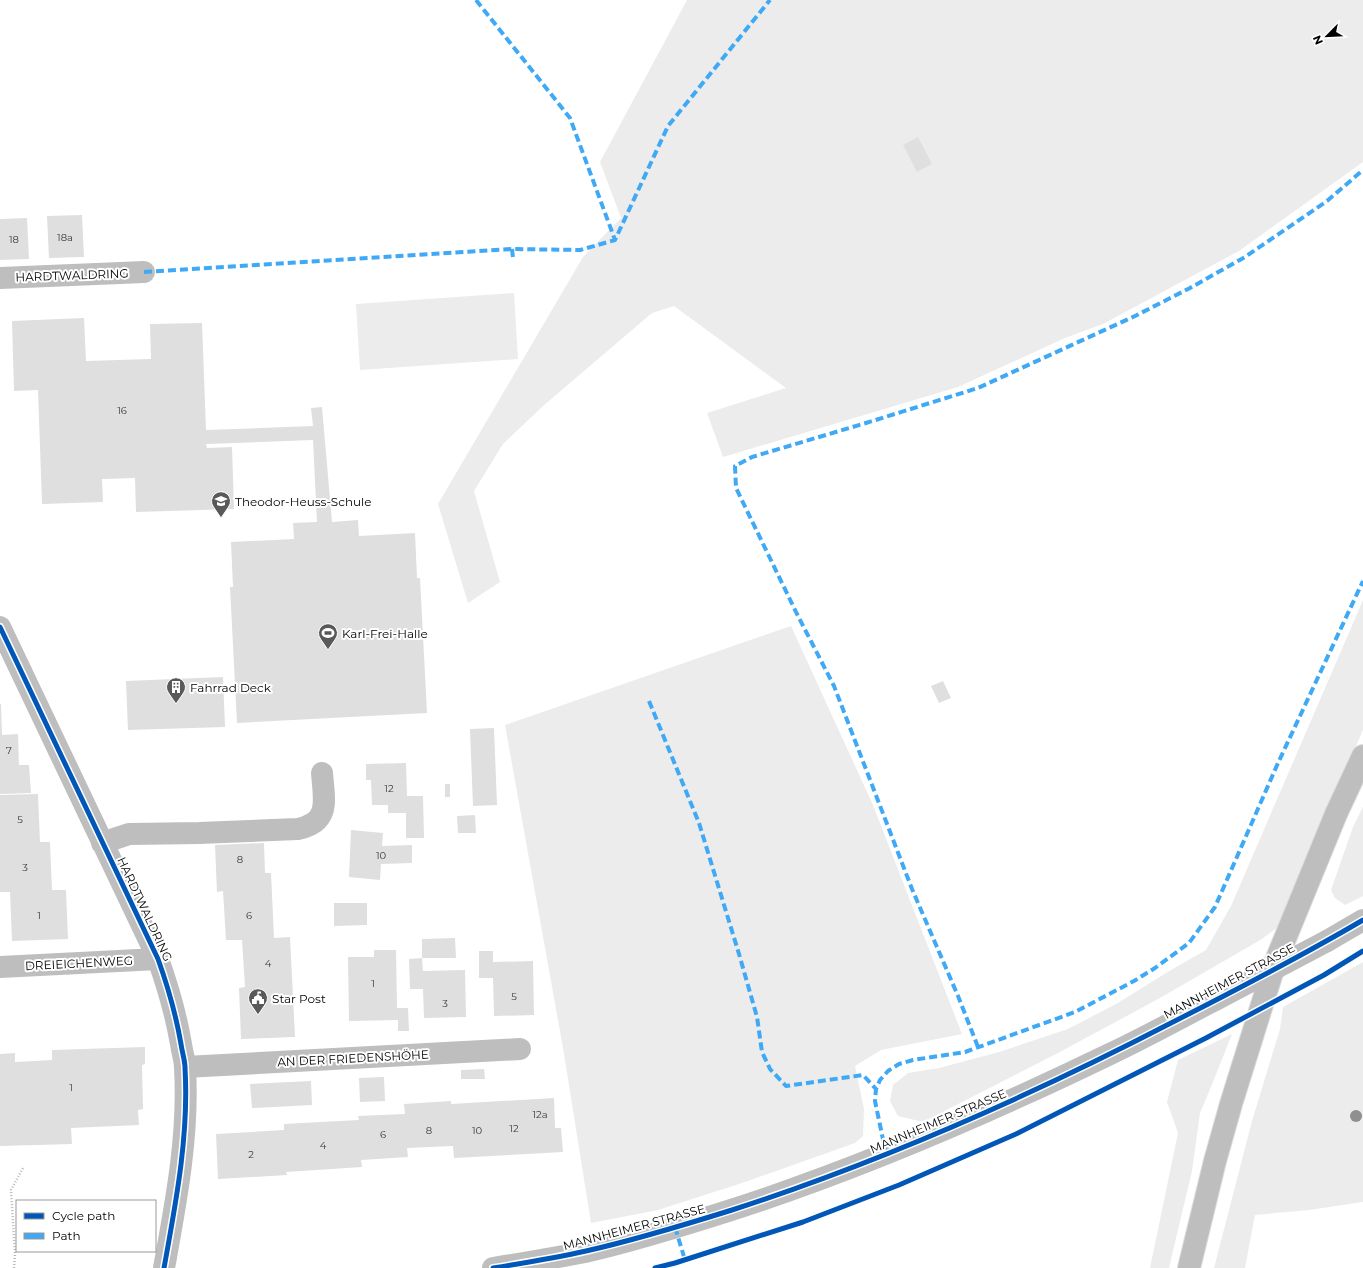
<svg xmlns="http://www.w3.org/2000/svg" width="1363" height="1268" viewBox="0 0 1363 1268" font-family="Montserrat,sans-serif">
<style>
.green{fill:#ececec}
.building{fill:#dfdfdf}
.lines{fill:none;stroke-linecap:round;stroke-linejoin:round}
.major-casing{stroke:#dbdbdb;stroke-width:24}
.path{stroke:#b9b9b9;stroke-width:2.5;stroke-dasharray:1 2;stroke-linecap:butt}
.minor{stroke:#bebebe;stroke-width:22}
.major{stroke:#bebebe;stroke-width:22}
.minor-bridge{stroke:#bebebe;stroke-width:22}
.quiet{stroke:#3fa9f5;stroke-width:4;stroke-dasharray:8 4;stroke-linecap:butt}
.cycleway-casing{stroke:#fff;stroke-width:8}
.cycleway{stroke:#0057b8;stroke-width:5}
.tree{fill:#8f8f8f}
.labels{text-anchor:middle;dominant-baseline:central;stroke-width:4;stroke-linejoin:round;paint-order:stroke}
.number-label{font-size:10px;fill:#383838}
.street-label{font-size:12px;fill:#000;stroke:#fff}
.poi-label{font-size:12px;fill:#000;stroke:#fff;text-anchor:start}
</style>
<rect width="100%" height="100%" fill="#fff"/>
<path class="green" d="M687,0h676v162l-124,89 -136,73 -38,14 -107,49 -235,70 -16,-44 79,-25 -112,-82 -22,7 -109,93 -40,38 -29,47 26,91 -32,21 -30,-99 145,-247 38,-39 -21,-56z
M514,293l4,66 -158,11 -4,-66z
M1363,600v130l-49,111 -35,85 -17,13 -102,59 -102,55 -135,69 -25,-6 -8,-15 3,-16 15,-12 31,-5 60,-16 69,-23 48,-25 55,-34 35,-20 25,-44z
M791,626l82,179 89,229 -81,16 -26,16 9,43 -1,27 -8,7 -113,40 -84,27 -67,13 -28,-175 -58,-323z
M1363,807v89l-18,9 -10,-7 -4,-8 22,-63z
M1363,962v240l-54,8 -54,5 -10,53h-31l38,-147 28,-92 3,-22z
M1232,1034l-19,48 -13,31 -8,58 -23,97h-19l28,-135 -11,-31 11,-42z"/>
<path class="building" d="M918,137l14,27 -15,8 -14,-27z
M82,215l2,42 -35,1 -2,-42z
M27,218l2,41 -29,1v-41z
M84,318l2,43 65,-2 -1,-35 52,-1 4,107 107,-4 -2,-18 11,-1 10,115 26,-2 1,16 56,-3 2,45h3l7,135 -190,10 -7,-136h3l-2,-45 63,-3 -1,-16 24,-1 -4,-82 -107,4 1,4 25,-1 2,62 -98,3 -1,-34 -33,1 1,23 -61,2 -4,-114 -24,1 -2,-70z
M223,677l2,50 -97,3 -2,-49z
M943,681l8,17 -12,5 -8,-17z
M0,704h1l1,31 16,-1 1,31h10l2,28 -31,1z
M494,728l3,77 -24,1 -3,-77z
M406,763l1,33h16l1,42h-18v-25h-18v-8h-16l-1,-25h-5v-16z
M445,784h5v13h-5z
M38,794l2,48h10l2,48h14l2,49 -56,2 -2,-49h-10v-97z
M475,815l1,18h-18l-1,-17z
M351,830l32,3 -1,13 30,-1v18l-31,1 -1,16 -31,-3z
M264,843l1,30h6l3,65 16,-1 5,100 -54,2 -2,-51 6,-1 -3,-47h-16l-3,-49 -6,1 -2,-47z
M334,903h33v22l-33,1z
M455,938l1,20h-34v-19z
M374,950h22l1,58h11l1,23h-11v-11l-49,1 -1,-64h26z
M479,951h14v11l40,-1 1,54 -40,1 -1,-38h-14z
M422,958l1,13 42,-1 1,47 -42,1 -1,-29h-13l-1,-30z
M145,1047v17l-3,1 1,44 -5,1 1,15 -68,3 1,16 -72,2v-92l15,-1v9l37,-2v-10z
M484,1069l1,10h-24v-9z
M384,1077l1,24 -25,1 -1,-24z
M311,1081l1,24 -60,3 -2,-24z
M554,1098l1,30h6l2,24 -109,6 -1,-12 -46,2 1,9 -47,3 1,7 -76,5 1,3 -69,4 -2,-45 68,-4v-6l75,-4 -1,-4 47,-2 -1,-10 47,-3v3z"/>
<g class="lines">
<defs>
<path id="major" d="M1189,1268l26,-107 16,-57 44,-141 61,-149 27,-58"/>
</defs>
<use href="#major" class="major-casing"/>
<path class="path" d="M14,1268l1,-14 -4,-64 12,-22"/>
<path class="minor" d="M0,278l144,-6
M0,627l158,332c10,28 18,56 23,85 1,8 4,16 4,24 4,67 -9,134 -21,200
M102,843l27,-9 70,-1 99,-4c33,-7 26,-29 24,-56
M1327,941l36,-21
M0,967l158,-8
M185,1067l335,-18
M493,1268c31,-5 61,-10 92,-16 48,-11 96,-26 143,-41 131,-42 258,-97 382,-157 36,-17 72,-37 107,-55"/>
<use href="#major" class="major"/>
<path class="minor-bridge" d="M1217,999l110,-58"/>
<path class="quiet" d="M476,0l94,118 45,122
M512,249l1,9
M144,272l368,-23 68,1 35,-10 53,-114 102,-126
M649,701l50,122 40,131 18,63 5,35 8,17 16,17 77,-11 13,14
M978,1047l-20,-51 -46,-107 -78,-203 -37,-72 -61,-126 -1,-22 17,-9 114,-34 112,-35 157,-72 55,-28 55,-31 82,-56 36,-31
M886,1154l-11,-53 1,-12 4,-9 8,-9 11,-7 14,-4 52,-8 110,-40 59,-31 21,-13 34,-25 26,-36 63,-144 85,-182
M675,1227l10,33"/>
<defs>
<path id="cycleway" d="M0,627l158,332c10,28 18,56 23,85 1,8 4,16 4,24 4,67 -9,134 -21,200
M493,1268c31,-5 62,-10 93,-17 49,-11 98,-26 146,-41 151,-49 298,-114 439,-187 65,-33 129,-66 192,-103
M655,1268l20,-5 128,-41 96,-37 117,-51 190,-96 118,-63 39,-24"/>
</defs>
<use href="#cycleway" class="cycleway-casing"/>
<use href="#cycleway" class="cycleway"/>
</g>
<circle class="tree" cx="1356" cy="1116" r="6"/>
<defs>
<symbol id="school-pin" viewBox="-11 -11 22 30"><path d="M0 17L-7.5 6A9.5 9.5 0 1 1 7.5 6Z" fill="#595959" stroke="#fff"/><path d="M0-5L7-2L0 1L-7-2ZM-4 1L0 2.5L4 1V4Q0 6-4 4Z" fill="#fff"/></symbol>
<symbol id="stadium-pin" viewBox="-11 -11 22 30"><path d="M0 17L-7.5 6A9.5 9.5 0 1 1 7.5 6Z" fill="#595959" stroke="#fff"/><path d="M0-5a6.5 5 0 1 0 0 10a6.5 5 0 1 0 0-10ZM-3.5-1.8h7v3.6h-7Z" fill="#fff"/></symbol>
<symbol id="building-pin" viewBox="-11 -11 22 30"><path d="M0 17L-7.5 6A9.5 9.5 0 1 1 7.5 6Z" fill="#595959" stroke="#fff"/><path d="M-4-6H4V6H1V3H-1V6H-4ZM-2.5-4.3h1.7v1.8h-1.7ZM.8-4.3h1.7v1.8H.8ZM-2.5-1h1.7V.8h-1.7ZM.8-1h1.7V.8H.8Z" fill="#fff"/></symbol>
<symbol id="civic-pin" viewBox="-11 -11 22 30"><path d="M0 17L-7.5 6A9.5 9.5 0 1 1 7.5 6Z" fill="#595959" stroke="#fff"/><path d="M-.6-6.5H3V-4.5H.6V-3L4-1V1h2V6H-6V1h2V-1L-.6-3ZM-1.2 2.5V6h2.4V2.5Z" fill="#fff"/></symbol>
</defs>
<g fill-rule="evenodd">
<use href="#school-pin" x="210" y="490" width="22" height="30"/>
<use href="#stadium-pin" x="317" y="622" width="22" height="30"/>
<use href="#building-pin" x="165" y="676" width="22" height="30"/>
<use href="#civic-pin" x="247" y="987" width="22" height="30"/>
</g>
<g class="labels">
<g class="number-label">
<text x="65" y="237">18a</text>
<text x="14" y="239">18</text>
<text x="122" y="410">16</text>
<text x="9" y="750">7</text>
<text x="389" y="788">12</text>
<text x="20" y="819">5</text>
<text x="381" y="855">10</text>
<text x="240" y="859">8</text>
<text x="25" y="867">3</text>
<text x="39" y="915">1</text>
<text x="249" y="915">6</text>
<text x="268" y="963">4</text>
<text x="373" y="983">1</text>
<text x="514" y="996">5</text>
<text x="445" y="1003">3</text>
<text x="71" y="1087">1</text>
<text x="540" y="1114">12a</text>
<text x="514" y="1128">12</text>
<text x="429" y="1130">8</text>
<text x="477" y="1130">10</text>
<text x="383" y="1134">6</text>
<text x="323" y="1145">4</text>
<text x="251" y="1154">2</text>
</g>
<g class="street-label">
<text transform="translate(72 275) rotate(-2)">HARDTWALDRING</text>
<text transform="translate(145 909) rotate(65)">HARDTWALDRING</text>
<text transform="translate(79 963) rotate(-3)">DREIEICHENWEG</text>
<text transform="translate(1229 981) rotate(-28)">MANNHEIMER STRASSE</text>
<text transform="translate(353 1058) rotate(-3)">AN DER FRIEDENSHÖHE</text>
<text transform="translate(938 1121) rotate(-23)">MANNHEIMER STRASSE</text>
<text transform="translate(634 1227) rotate(-15)">MANNHEIMER STRASSE</text>
</g>
<g class="poi-label">
<text x="235" y="501">Theodor-Heuss-Schule</text>
<text x="342" y="633">Karl-Frei-Halle</text>
<text x="190" y="687">Fahrrad Deck</text>
<text x="272" y="998">Star Post</text>
</g>
</g>
<rect x="16" y="1200" width="140" height="52" fill="#ffffff" stroke="#999999"/>
<rect x="24" y="1213" width="20" height="6" fill="#0057b8" stroke="#999999"/>
<text x="52" y="1220" font-size="12" fill="#000000">Cycle path</text>
<rect x="24" y="1233" width="20" height="6" fill="#3fa9f5" stroke="#999999"/>
<text x="52" y="1240" font-size="12" fill="#000000">Path</text>
<g transform="translate(1327 36) rotate(246)" stroke="#ffffff" stroke-width="3" paint-order="stroke">
<path d="M0-3L7 15L0 10L-7 15Z" fill="#000000"/>
<text y="-6" font-size="11" font-weight="bold" text-anchor="middle" fill="#000000">N</text>
</g>
</svg>
